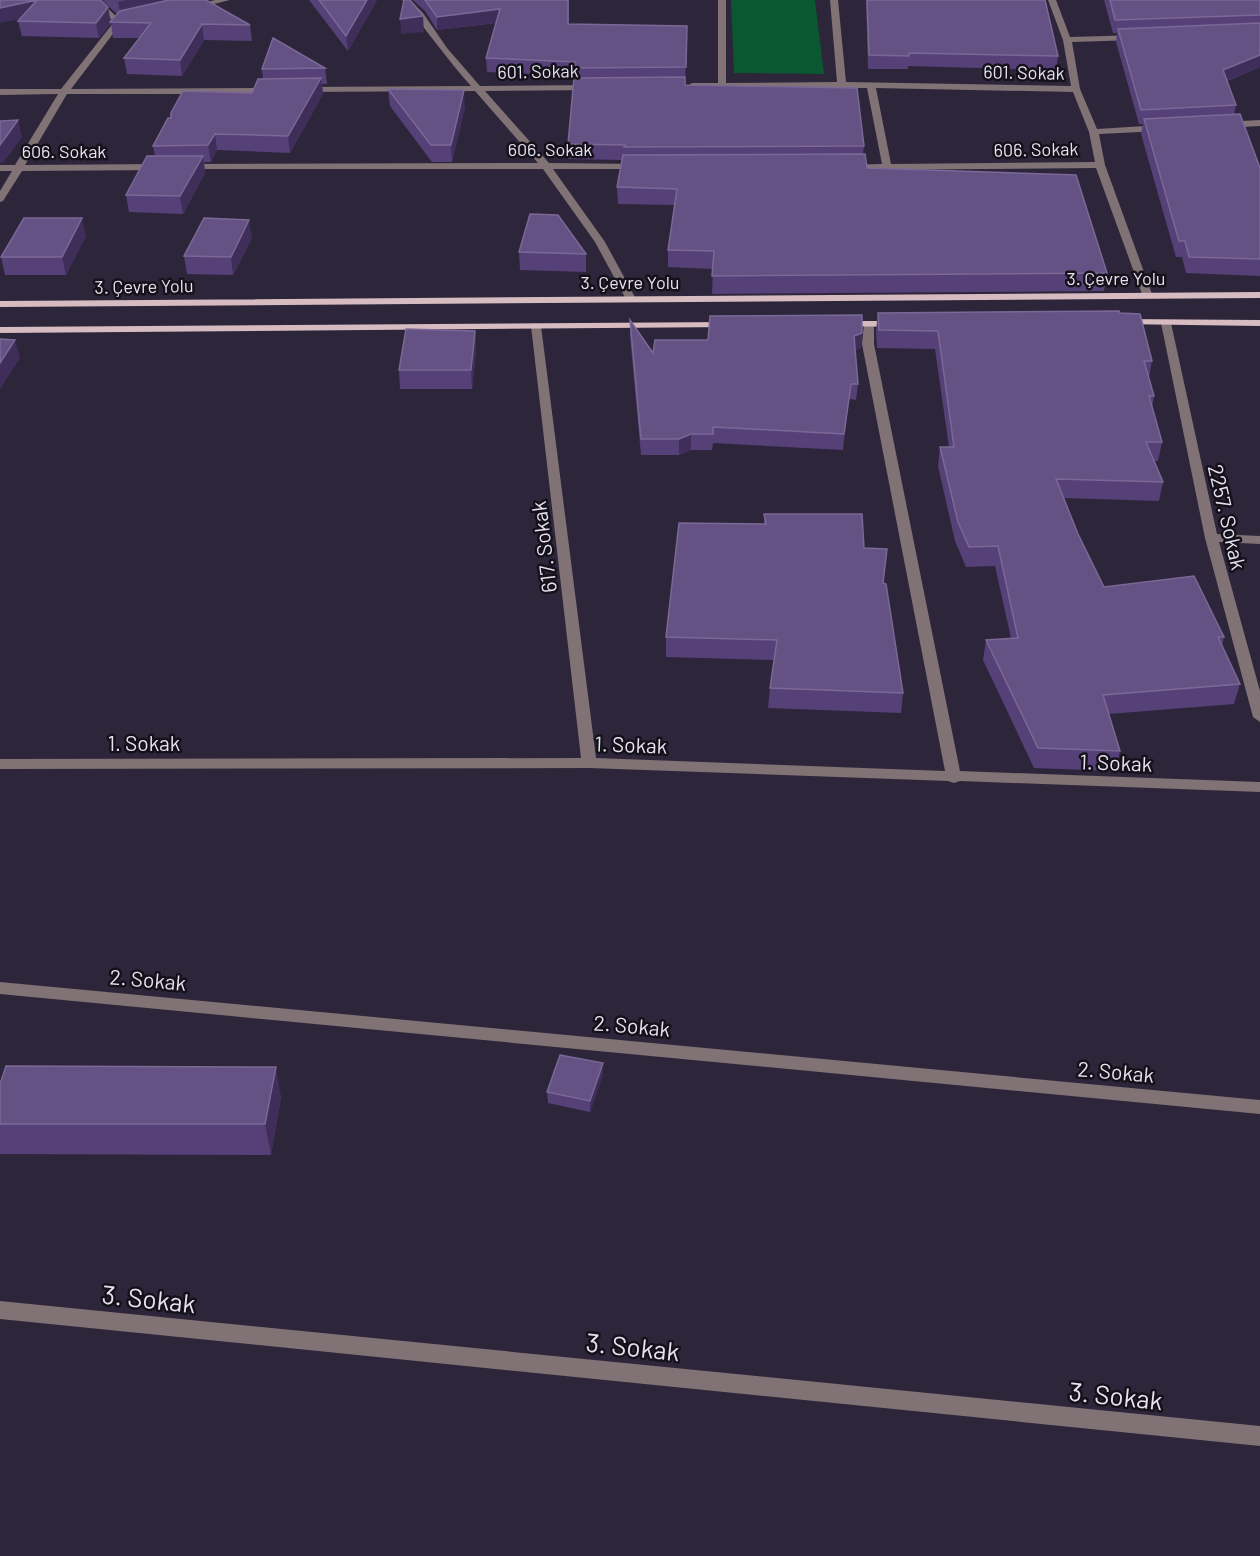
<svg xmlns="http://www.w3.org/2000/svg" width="1260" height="1556" viewBox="0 0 1260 1556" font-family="Barlow,sans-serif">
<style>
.green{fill:#0b5731}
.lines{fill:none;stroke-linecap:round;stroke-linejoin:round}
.minor{fill:#807275;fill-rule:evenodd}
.major{fill:#d6bbc1;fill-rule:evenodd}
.wall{fill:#564078}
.shaded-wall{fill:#3f2e5a}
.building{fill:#655285;stroke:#7a6896;stroke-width:1.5}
.labels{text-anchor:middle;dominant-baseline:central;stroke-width:5;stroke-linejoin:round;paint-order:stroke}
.far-street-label{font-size:18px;fill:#e6e2f0;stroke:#14111a}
.street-label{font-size:21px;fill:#e6e2f0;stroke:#14111a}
.near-street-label{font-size:26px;fill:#e6e2f0;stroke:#14111a}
</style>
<rect width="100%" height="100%" fill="#2d263a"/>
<path class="green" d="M731,0h84l9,74 -90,-1z"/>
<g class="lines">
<path class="minor" d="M90,0h9l23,22 -51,67 201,-1 4,3 -4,3h-205l-42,71 136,-1 5,3 -5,3 -139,1 -19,30 -3,1v-11l12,-20h-12v-6h15l43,-71 -58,1v-6h61l53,-67z
M215,0h15l-37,9 -4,-2z
M402,0h8l13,13 24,35 33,38 116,-1 1,2 -4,3 -108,1 64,72 95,1 2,2 -5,3h-88l52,73 31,57 -1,2h-8l-32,-59 -52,-73h-361l-2,-2 5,-3 353,-1 -63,-72 -176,1 -1,-2 4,-3 169,-1c-25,-28 -46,-58 -69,-86z
M718,0h8v83l111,-1 -7,-82h8l8,82 225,4 -8,-46 -15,-40h8l14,37 70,-2v4l-3,1 -65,2 8,47 17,40 64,-4 5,3 -5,3 -62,3 6,31 47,129 -5,3 -5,-3 -46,-126 -248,2 -5,-3 2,-2 37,-1 -15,-76h-178l-1,-2 4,-3h26zM876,88l197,4 16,40 6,30 -204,2z
M1260,120v6l-36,2 -5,-3 5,-3z
M1166,320l5,3 46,211 43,2v8l-41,-2 41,149v31l-7,-5 -48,-179 -44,-215z
M869,321l5,3v20l86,427 300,11v10l-300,-11 -6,2 -6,-2 -359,-13 -589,1v-10l581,-1 -50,-432 5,-3 5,3 55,432 349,13 -83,-427 2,-20z
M0,982l1260,118v14l-1260,-120z
M0,1301l1260,125v20l-1260,-127z"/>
<path class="major" d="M1260,292v6l-1260,9v-6z
M1122,319l138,1v6l-142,-2v-4z
M843,321h54l5,3 -5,3 -58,-1 -1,-2z
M729,322l5,3 -1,2 -733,6v-6z"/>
</g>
<path class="wall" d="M0,0l111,22 6,-8 -15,-14h104l44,25 2,16 -48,-1 -22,36 -55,-2 -3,-16 15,-20h-26l-2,-15 -12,15 -77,-2 -4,-15 2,-2z
M309,0h68l-29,51z
M413,0h156v24l118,2 -2,59 179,61 -1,8 4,14 240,105 -3,18 -392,3 1,-25 -45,-2v-17l7,-45 -57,-1 -1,-17 5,-27 -54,-1v-15l7,-68 -88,-4 -1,-14 10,-35 -59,7 -12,-19z
M866,0h179l13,56 -2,14 -148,-4v3h-40z
M1104,0h156v67l-33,14 9,24 -2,10 26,53v108l-74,-3 -4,-16h-6l-35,-123 2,-10h-4l-23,-82 1,-9h-4z
M325,68l2,16h-5l1,10 -33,59 -73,-3 -6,12h-7l1,11 -22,41 -54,-2 -3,-17 29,-39 -2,-10 18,-28 81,-25 11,-14 -1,-10z
M388,89l77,18 -13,55h-20l-42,-56z
M86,236l-20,39h-61l-4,-18z
M252,238l-19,37 -46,-1 -3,-18z
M519,252l67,2v18l-66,-2z
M878,313h242l32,48 -3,16 5,19 -2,12 10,34 -4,19h-4l9,21 -4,19 -95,-3 14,36 26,53 120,50 -2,9 18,38 -6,20 -125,10 11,37 -4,20 -82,-3 -51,-108 3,-20 25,-2 -16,-72 -29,1 -11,-26 -17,-75 2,-19h9l-14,-98 -58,-1 -1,-18z
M630,320l23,33 55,-13 154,-7 -1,15 -6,2 3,34 -2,16 -7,-1 -6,51 -130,-7 -1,7h-21l-12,5h-38l-11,-119z
M475,331l1,19 -4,39h-72l-1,-19z
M764,514l100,34 19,35 20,110 -2,20 -133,-5 2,-20 4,-28 -108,-3v-20l98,-113z
M603,1074l-13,38 -42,-9 -1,-11z
M0,1084l281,13 -10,58 -271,-1z"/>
<path class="shaded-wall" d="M37,0l3,15 -40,8v-15z
M127,0h60l-66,17 -3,-15z
M367,0h10l-29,51 -2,-15z
M108,7l3,15 -12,16 -3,-15z
M500,9l1,13 -64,8v-13z
M423,16l1,16 -23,2 -1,-15z
M202,24l2,16 -22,36 -2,-16z
M1260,55v12l-40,16 3,-13z
M321,78l2,16 -33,59 -2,-17z
M464,90l1,17 -13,55 -1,-17z
M18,120l4,17 -19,26h-3v-18z
M215,134l2,16 -6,12 -3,-17z
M203,156l2,17 -22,41 -3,-18z
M82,218l4,18 -20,39 -4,-18z
M249,220l3,18 -19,37 -2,-18z
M475,331l1,19 -4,39 -1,-19z
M862,333l-1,15 -8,3 1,-15z
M15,340l5,18 -20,31v-26z
M851,384l-2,15 -6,51 1,-16z
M691,434v16l-12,5v-16z
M603,1063v11l-13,38v-11z
M276,1067l5,30 -10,58 -6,-31z"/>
<path class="building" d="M0,0h100l8,7 -12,16 -78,-2 19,-21 -37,8z
M169,0h37l44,25 -48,-1 -22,36 -56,-2 27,-35 -41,-1 10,-11z
M319,0h48l-21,36z
M404,0h6l13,16 -23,3z
M425,0h143v24l119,2 -1,41 -111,1v-6l-89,-4 14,-49 -63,8z
M867,0h178l13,56 -149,-3v3l-40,-1z
M1110,0h150v15l-145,5z
M1260,23v32l-37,15 13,35 -95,5 -23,-81z
M273,38l52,30 -63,1z
M685,77v8l172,3 7,58 -240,1 1,-2 -57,-1 6,-66z
M321,78l-33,58 -73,-2 -7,11 -55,1 15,-28h3v-5l12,-22 69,2 6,-14z
M388,89l76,1 -13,55h-20z
M1240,114l20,54v91l-71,-2 -4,-16h-6l-35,-122z
M18,120l-18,25v-24z
M865,154l2,14 209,7 31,98 -395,3 2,-25 -46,-1 9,-61 -60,-2 6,-32z
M147,156h56l-23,40 -54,-1z
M530,214l28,1 28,39 -67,-2z
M24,218h58l-20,39h-61z
M204,218l45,2 -18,37 -47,-1z
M1119,311l1,2 20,1 12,47h-8l10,35h-5l13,46h-16l17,40 -107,-3 22,55 26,53 90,-11 30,61h-6l22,47 -137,11 17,56 -82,-3 -52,-108 32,-2 -20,-92 -29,1 -11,-25 -18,-75h14l-16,-116 -59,-1 -1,-17z
M862,315v18l-8,3 4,48h-7l-7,50 -131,-7v7h-22l-12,5h-38l-11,-119 23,33 2,-13h53l2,-24z
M406,329l69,2 -4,39h-72z
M0,339l15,1 -15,23z
M764,514h98l2,34 23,1 -4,34 3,1 17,109 -133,-5 7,-48 -111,-3 13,-114 87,1z
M560,1055l43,8 -13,38 -43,-9z
M6,1066l270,1 -11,57h-265v-40z"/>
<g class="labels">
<g class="far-street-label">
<text transform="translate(538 71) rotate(-1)">601. Sokak</text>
<text transform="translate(1024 72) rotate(1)">601. Sokak</text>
<text x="550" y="149">606. Sokak</text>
<text transform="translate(1036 149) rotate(-1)">606. Sokak</text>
<text x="64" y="151">606. Sokak</text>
<text x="1116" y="278">3. Çevre Yolu</text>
<text x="630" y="282">3. Çevre Yolu</text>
<text transform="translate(144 286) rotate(-1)">3. Çevre Yolu</text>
</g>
<g class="street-label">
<text transform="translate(1228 517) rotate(77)">2257. Sokak</text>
<text transform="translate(543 547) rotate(-97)">617. Sokak</text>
<text x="144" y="742">1. Sokak</text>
<text transform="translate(631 744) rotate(2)">1. Sokak</text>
<text transform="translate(1116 762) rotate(2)">1. Sokak</text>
<text transform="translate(148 979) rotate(5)">2. Sokak</text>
<text transform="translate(632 1025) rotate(5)">2. Sokak</text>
<text transform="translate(1116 1071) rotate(5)">2. Sokak</text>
</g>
<g class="near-street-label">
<text transform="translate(149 1298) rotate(6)">3. Sokak</text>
<text transform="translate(633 1346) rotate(6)">3. Sokak</text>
<text transform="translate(1116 1395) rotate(6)">3. Sokak</text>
</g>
</g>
</svg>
